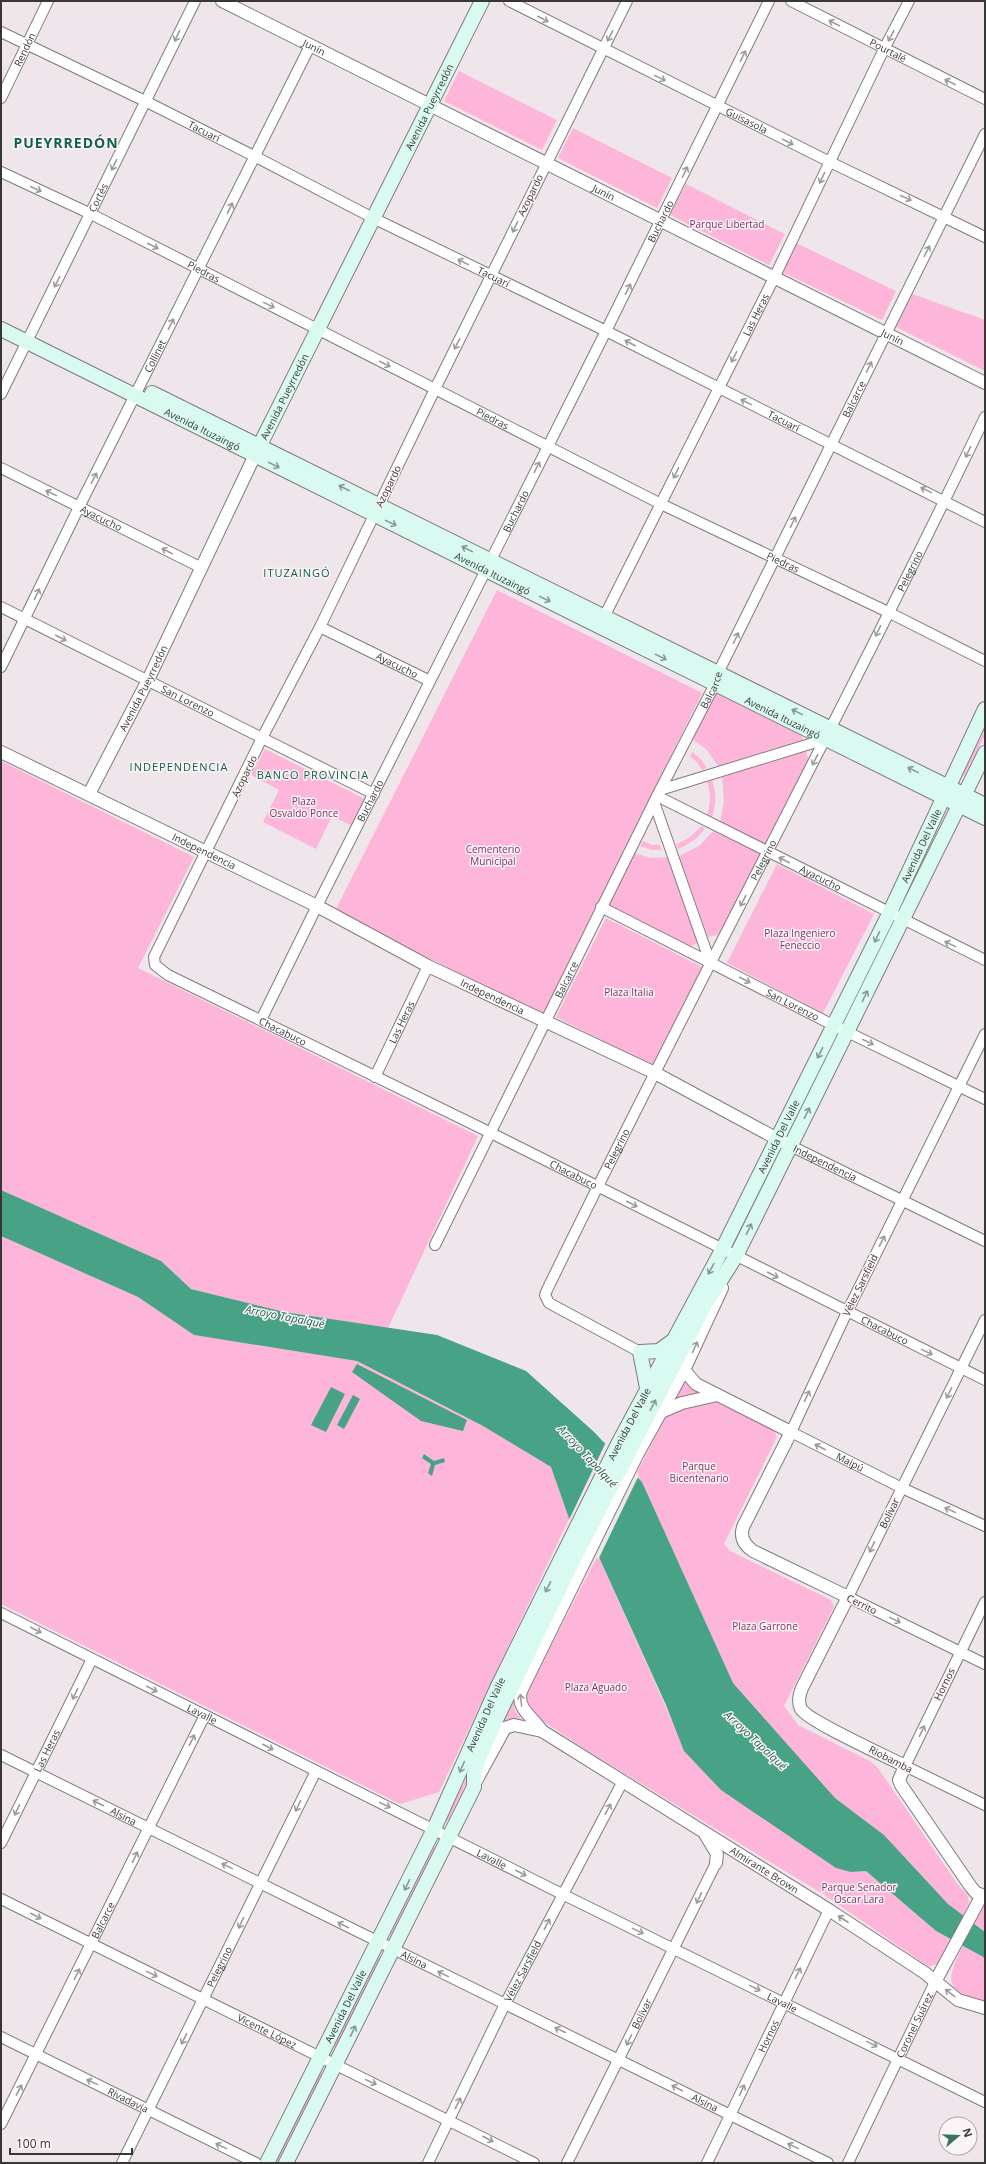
<svg xmlns="http://www.w3.org/2000/svg" width="986" height="2164" viewBox="0 0 986 2164" font-family="'Open Sans',sans-serif">
<style>
.green{fill:#fdb5da}
.water{fill:#47a286}
.pier{fill:#eee6ea}
.lines{fill:none;stroke-linecap:round;stroke-linejoin:round}
.minor-casing{stroke:#817b7e;stroke-width:12}
.tertiary-casing{stroke:#817b7e;stroke-width:14}
.secondary-casing{stroke:#817b7e;stroke-width:16}
.minor{stroke:#fff;stroke-width:10}
.tertiary{stroke:#fff;stroke-width:12}
.secondary{stroke:#d9faf0;stroke-width:14}
.oneway{stroke:#9c9a9b}
.oneway2{stroke:#899894}
.labels{text-anchor:middle;dominant-baseline:central;stroke-width:3;stroke-linejoin:round;paint-order:stroke}
.street-label{font-size:10px;fill:#393637;stroke:#fbf4f7}
.park-label{font-size:10px;fill:#812e5f;stroke:#fbf4f7}
.neighbourhood-label{font-size:11px;letter-spacing:1px;fill:#11604c;stroke:#fbf4f7}
.water-label{font-size:11px;font-style:italic;fill:#1e6451;stroke:#fbf4f7}
.district-label{font-size:14px;font-weight:bold;letter-spacing:1px;fill:#11604c;stroke:#fbf4f7}
</style>
<rect width="100%" height="100%" fill="#eee6ea"/>
<path class="green" d="M459,71l98,49 -15,30 -98,-49z
M573,128l99,50 -15,30 -99,-50z
M686,184l99,50 -16,31 -99,-50z
M796,243l100,48 -14,29 -100,-48z
M912,294l73,26v51l-89,-44z
M497,590l205,103 -159,322 -208,-104z
M718,691l82,40 3,9 -85,26 -11,-16 -15,-11z
M985,730v5l-21,41 -2,-1z
M265,749l100,50 -13,27 -20,-10 -16,33 -53,-27 16,-32 -28,-15z
M806,751l3,10 -43,84 -46,-23 4,-21 -2,-25z
M692,752l8,6 7,10 -5,2 -6,-9 -6,-4z
M1,761l193,96 -56,111 340,168 -90,192 -104,-16 -93,-23 -30,-28 -160,-71z
M712,780c5,14 4,24 0,37l-5,-2c4,-13 4,-21 0,-33z
M701,826l4,2c-7,11 -16,16 -27,21l-2,-5c11,-4 18,-9 25,-18z
M713,831l49,24 -41,79 -13,3 -29,-81 20,-10z
M643,841l9,4h8l1,5h-9l-12,-4z
M634,853l17,5 17,-1 30,85 -8,5 -83,-42z
M777,864l97,50 -51,99 -96,-50z
M606,918l96,49 -49,99 -97,-49z
M777,1153l2,1 -43,86 -2,-1z
M1,1236l137,61 56,38 163,26 126,65 68,41 18,52 -130,273 -39,12 -399,-200z
M686,1377l14,16 -12,2 -14,6z
M714,1401l60,29 3,7 -53,107 6,7 101,49 3,7 -50,99 14,19 72,36 8,7 80,117 9,9 2,8 -6,14 -15,-12 -64,-69 -49,-37 -102,-115 -91,-201 -6,-8 31,-59 19,-10z
M598,1555l74,166 179,151 15,-1 70,60 15,9 -12,23 -10,4 -106,-73 -237,-144 -61,-41 -1,-11z
M513,1697l2,14 12,15 -27,1z
M495,1703l-26,75 -21,43 -3,-1 22,-43z
M434,1846l2,1 -44,88 -2,-1z
M985,1906v26l-11,-9 7,-14z
M963,1946l22,12v43c-42,-9 -39,-21 -22,-55z
M378,1957l2,1 -44,89 -2,-1z
M320,2073l2,1 -44,89 -2,-2z"/>
<path class="water" d="M1,1190l160,71 30,28 93,23 153,23 89,36 67,60 49,51 91,201 102,115 49,37 64,69 37,28v26l-49,-27 -70,-60 -15,1 -15,-4 -115,-78 -37,-39 -18,-46 -68,-150 -26,-28 -21,-60 -68,-41 -126,-65 -163,-26 -56,-38 -137,-61z
M357,1364l110,56 -4,11 -42,-10 -69,-49z
M331,1387l14,7 -19,38 -15,-7z
M353,1395l7,4 -16,30 -7,-4z
M424,1454l10,7 10,-3 1,4 -10,3 -3,11 -4,-3 3,-9 -9,-6z"/>
<path class="pier" d="M606,1442l33,33 -41,85 -28,-32 -2,-6z"/>
<g class="lines">
<defs>
<g id="minor">
<path id="s1" d="M509,1l321,161 155,75"/>
<path id="s2" d="M627,1l-192,388 -115,238 -58,111 -108,219 1,8 13,10 321,157 496,248"/>
<path id="s3" d="M791,1l194,98"/>
<path id="s4" d="M1,32l144,69 111,56 117,61 233,113 379,191"/>
<path id="s5" d="M1,98l47,-97"/>
<path id="s6" d="M1,172l90,42 570,290 227,108 97,49"/>
<path id="s7" d="M1,394l194,-393"/>
<path id="s8" d="M1,468l201,100"/>
<path id="s9" d="M1,607l373,187"/>
<path id="s10" d="M601,623l173,-345 110,-229 25,-48"/>
<path id="s11" d="M320,627l110,54"/>
<path id="s12" d="M1,667l78,-160 231,-461"/>
<path d="M660,790l166,-51"/>
<path id="s13" d="M657,796l328,164"/>
<path d="M654,802l56,160"/>
<path id="s14" d="M601,907l232,118 152,74"/>
<path id="s15" d="M261,1020l56,-114 289,-575 163,-330"/>
<path id="s16" d="M985,1034l-138,278 -56,120 111,56 83,38"/>
<path id="s17" d="M375,1077l53,-111"/>
<path id="s18" d="M791,1146l194,95"/>
<path id="s19" d="M435,1245l222,-449 58,-112 3,-11 267,-539"/>
<path d="M985,1320l-137,277 137,67"/>
<path id="s20" d="M640,1352l-91,-49 -4,-8 2,-5c142,-293 297,-579 438,-873"/>
<path d="M985,1602l-80,164 80,39"/>
<path id="s21" d="M1,1613l561,281 423,208"/>
<path id="s22" d="M1,1755c275,137 552,272 827,408"/>
<path id="s23" d="M1,1843l91,-184"/>
<path id="s24" d="M1,1899l533,264"/>
<path id="s25" d="M1,2037l255,126"/>
<path id="s26" d="M1,2124l204,-409"/>
<path id="s27" d="M122,2163l194,-392"/>
<path id="s28" d="M428,2163l77,-159 118,-223"/>
<path id="s29" d="M567,2163l149,-300"/>
<path id="s30" d="M707,2163l122,-253"/>
<path id="s31" d="M848,2163l87,-181"/>
</g>
<g id="tertiary">
<path id="s32" d="M222,1l763,382"/>
<path id="s33" d="M1,752l316,154 111,60 227,107 130,70"/>
<path id="s34" d="M89,794l58,-112 108,-227"/>
<path id="s35" d="M722,1288l-38,82 -47,85 -116,236c-5,18 12,26 21,40l287,179 96,63 33,27 27,8"/>
<path d="M684,1370l12,14 95,48 -48,95c-3,10 1,18 10,24l95,46 -46,91c-3,7 -4,15 -1,21 7,12 87,48 104,57l-6,14 2,5 70,102 5,6 9,3"/>
<path d="M661,1412l21,-9 35,-8"/>
<path d="M476,1781l29,-53 9,-3 28,6"/>
<path d="M705,1834l12,20 -1,9"/>
<path d="M935,1982l47,-87"/>
</g>
<g id="secondary">
<path id="s36" d="M1,329l984,489"/>
<path d="M152,393l833,412"/>
<path id="s37" d="M256,453l226,-452"/>
<path d="M647,1388l-7,-36 19,-1 12,-9"/>
<path id="s38" d="M267,2163l167,-334 63,-141 121,-244 104,-194 167,-336 96,-205"/>
<path d="M286,2163l188,-376v-13l4,-13 14,-33 83,-171 130,-252 31,-49 249,-503"/>
</g>
</defs>
<use href="#minor" class="minor-casing"/>
<use href="#tertiary" class="tertiary-casing"/>
<use href="#secondary" class="secondary-casing"/>
<use href="#minor" class="minor"/>
<use href="#tertiary" class="tertiary"/>
<use href="#secondary" class="secondary"/>
</g>
<defs><path id="oneway-shaft" d="M-6 0H5M1.5-3L5.5 0L1.5 3" fill="none" stroke-width="1.6" stroke-linecap="round" stroke-linejoin="round"/></defs>
<g class="oneway">
<use href="#oneway-shaft" transform="translate(543 19) rotate(27)"/>
<use href="#oneway-shaft" transform="translate(834 23) rotate(-153)"/>
<use href="#oneway-shaft" transform="translate(177 36) rotate(116)"/>
<use href="#oneway-shaft" transform="translate(610 36) rotate(117)"/>
<use href="#oneway-shaft" transform="translate(891 36) rotate(118)"/>
<use href="#oneway-shaft" transform="translate(743 56) rotate(-64)"/>
<use href="#oneway-shaft" transform="translate(660 78) rotate(26)"/>
<use href="#oneway-shaft" transform="translate(950 82) rotate(-154)"/>
<use href="#oneway-shaft" transform="translate(788 142) rotate(27)"/>
<use href="#oneway-shaft" transform="translate(114 165) rotate(116)"/>
<use href="#oneway-shaft" transform="translate(685 172) rotate(-64)"/>
<use href="#oneway-shaft" transform="translate(822 178) rotate(116)"/>
<use href="#oneway-shaft" transform="translate(36 189) rotate(25)"/>
<use href="#oneway-shaft" transform="translate(906 198) rotate(25)"/>
<use href="#oneway-shaft" transform="translate(230 208) rotate(-63)"/>
<use href="#oneway-shaft" transform="translate(515 227) rotate(116)"/>
<use href="#oneway-shaft" transform="translate(153 246) rotate(27)"/>
<use href="#oneway-shaft" transform="translate(927 251) rotate(-63)"/>
<use href="#oneway-shaft" transform="translate(463 262) rotate(-154)"/>
<use href="#oneway-shaft" transform="translate(57 282) rotate(117)"/>
<use href="#oneway-shaft" transform="translate(628 289) rotate(-63)"/>
<use href="#oneway-shaft" transform="translate(269 305) rotate(26)"/>
<use href="#oneway-shaft" transform="translate(171 324) rotate(-64)"/>
<use href="#oneway-shaft" transform="translate(630 343) rotate(-153)"/>
<use href="#oneway-shaft" transform="translate(457 344) rotate(117)"/>
<use href="#oneway-shaft" transform="translate(734 357) rotate(117)"/>
<use href="#oneway-shaft" transform="translate(385 364) rotate(27)"/>
<use href="#oneway-shaft" transform="translate(869 367) rotate(-64)"/>
<use href="#oneway-shaft" transform="translate(746 402) rotate(-154)"/>
<use href="#oneway-shaft" transform="translate(968 452) rotate(116)"/>
<use href="#oneway-shaft" transform="translate(537 467) rotate(-63)"/>
<use href="#oneway-shaft" transform="translate(676 473) rotate(116)"/>
<use href="#oneway-shaft" transform="translate(94 478) rotate(-63)"/>
<use href="#oneway-shaft" transform="translate(926 490) rotate(-154)"/>
<use href="#oneway-shaft" transform="translate(51 493) rotate(-154)"/>
<use href="#oneway-shaft" transform="translate(793 522) rotate(-64)"/>
<use href="#oneway-shaft" transform="translate(167 551) rotate(-153)"/>
<use href="#oneway-shaft" transform="translate(37 594) rotate(-64)"/>
<use href="#oneway-shaft" transform="translate(878 631) rotate(116)"/>
<use href="#oneway-shaft" transform="translate(61 638) rotate(27)"/>
<use href="#oneway-shaft" transform="translate(736 638) rotate(-64)"/>
<use href="#oneway-shaft" transform="translate(815 760) rotate(117)"/>
<use href="#oneway-shaft" transform="translate(784 860) rotate(-153)"/>
<use href="#oneway-shaft" transform="translate(743 901) rotate(118)"/>
<use href="#oneway-shaft" transform="translate(950 944) rotate(-154)"/>
<use href="#oneway-shaft" transform="translate(745 980) rotate(27)"/>
<use href="#oneway-shaft" transform="translate(868 1042) rotate(26)"/>
<use href="#oneway-shaft" transform="translate(632 1204) rotate(27)"/>
<use href="#oneway-shaft" transform="translate(882 1241) rotate(-63)"/>
<use href="#oneway-shaft" transform="translate(773 1275) rotate(27)"/>
<use href="#oneway-shaft" transform="translate(695 1347) rotate(-66)"/>
<use href="#oneway-shaft" transform="translate(927 1352) rotate(26)"/>
<use href="#oneway-shaft" transform="translate(949 1393) rotate(116)"/>
<use href="#oneway-shaft" transform="translate(807 1396) rotate(-65)"/>
<use href="#oneway-shaft" transform="translate(820 1447) rotate(-153)"/>
<use href="#oneway-shaft" transform="translate(950 1510) rotate(-155)"/>
<use href="#oneway-shaft" transform="translate(872 1547) rotate(116)"/>
<use href="#oneway-shaft" transform="translate(895 1620) rotate(26)"/>
<use href="#oneway-shaft" transform="translate(36 1630) rotate(27)"/>
<use href="#oneway-shaft" transform="translate(152 1689) rotate(27)"/>
<use href="#oneway-shaft" transform="translate(75 1694) rotate(116)"/>
<use href="#oneway-shaft" transform="translate(521 1700) rotate(-96)"/>
<use href="#oneway-shaft" transform="translate(922 1731) rotate(-64)"/>
<use href="#oneway-shaft" transform="translate(192 1740) rotate(-64)"/>
<use href="#oneway-shaft" transform="translate(268 1747) rotate(27)"/>
<use href="#oneway-shaft" transform="translate(98 1803) rotate(-153)"/>
<use href="#oneway-shaft" transform="translate(385 1805) rotate(26)"/>
<use href="#oneway-shaft" transform="translate(298 1806) rotate(116)"/>
<use href="#oneway-shaft" transform="translate(608 1809) rotate(-62)"/>
<use href="#oneway-shaft" transform="translate(17 1810) rotate(116)"/>
<use href="#oneway-shaft" transform="translate(135 1857) rotate(-64)"/>
<use href="#oneway-shaft" transform="translate(227 1866) rotate(-154)"/>
<use href="#oneway-shaft" transform="translate(521 1873) rotate(27)"/>
<use href="#oneway-shaft" transform="translate(699 1898) rotate(116)"/>
<use href="#oneway-shaft" transform="translate(36 1916) rotate(27)"/>
<use href="#oneway-shaft" transform="translate(843 1919) rotate(-147)"/>
<use href="#oneway-shaft" transform="translate(241 1923) rotate(116)"/>
<use href="#oneway-shaft" transform="translate(547 1924) rotate(-63)"/>
<use href="#oneway-shaft" transform="translate(343 1925) rotate(-153)"/>
<use href="#oneway-shaft" transform="translate(638 1931) rotate(26)"/>
<use href="#oneway-shaft" transform="translate(798 1973) rotate(-64)"/>
<use href="#oneway-shaft" transform="translate(77 1974) rotate(-64)"/>
<use href="#oneway-shaft" transform="translate(152 1974) rotate(26)"/>
<use href="#oneway-shaft" transform="translate(443 1974) rotate(-154)"/>
<use href="#oneway-shaft" transform="translate(755 1988) rotate(26)"/>
<use href="#oneway-shaft" transform="translate(950 1993) rotate(-142)"/>
<use href="#oneway-shaft" transform="translate(560 2030) rotate(-155)"/>
<use href="#oneway-shaft" transform="translate(184 2039) rotate(117)"/>
<use href="#oneway-shaft" transform="translate(629 2040) rotate(116)"/>
<use href="#oneway-shaft" transform="translate(872 2044) rotate(26)"/>
<use href="#oneway-shaft" transform="translate(92 2082) rotate(-154)"/>
<use href="#oneway-shaft" transform="translate(371 2082) rotate(25)"/>
<use href="#oneway-shaft" transform="translate(677 2088) rotate(-153)"/>
<use href="#oneway-shaft" transform="translate(19 2090) rotate(-62)"/>
<use href="#oneway-shaft" transform="translate(742 2090) rotate(-65)"/>
<use href="#oneway-shaft" transform="translate(458 2103) rotate(-64)"/>
<use href="#oneway-shaft" transform="translate(488 2139) rotate(27)"/>
<use href="#oneway-shaft" transform="translate(221 2146) rotate(-154)"/>
<use href="#oneway-shaft" transform="translate(793 2146) rotate(-154)"/>
</g>
<g class="oneway2">
<use href="#oneway-shaft" transform="translate(274 465) rotate(26)"/>
<use href="#oneway-shaft" transform="translate(344 488) rotate(-153)"/>
<use href="#oneway-shaft" transform="translate(391 523) rotate(26)"/>
<use href="#oneway-shaft" transform="translate(467 549) rotate(-154)"/>
<use href="#oneway-shaft" transform="translate(545 599) rotate(26)"/>
<use href="#oneway-shaft" transform="translate(661 657) rotate(26)"/>
<use href="#oneway-shaft" transform="translate(797 712) rotate(-154)"/>
<use href="#oneway-shaft" transform="translate(913 770) rotate(-154)"/>
<use href="#oneway-shaft" transform="translate(877 937) rotate(116)"/>
<use href="#oneway-shaft" transform="translate(865 996) rotate(-64)"/>
<use href="#oneway-shaft" transform="translate(820 1053) rotate(117)"/>
<use href="#oneway-shaft" transform="translate(807 1113) rotate(-64)"/>
<use href="#oneway-shaft" transform="translate(749 1229) rotate(-64)"/>
<use href="#oneway-shaft" transform="translate(711 1269) rotate(118)"/>
<use href="#oneway-shaft" transform="translate(653 1405) rotate(-63)"/>
<use href="#oneway-shaft" transform="translate(548 1587) rotate(117)"/>
<use href="#oneway-shaft" transform="translate(462 1767) rotate(114)"/>
<use href="#oneway-shaft" transform="translate(407 1885) rotate(116)"/>
<use href="#oneway-shaft" transform="translate(353 2031) rotate(-64)"/>
</g>
<g class="labels">
<g class="street-label">
<text stroke="none"><textPath href="#s32" startOffset="103">Junín</textPath></text>
<text stroke="none"><textPath href="#s5" startOffset="54">Rendón</textPath></text>
<text stroke="none"><textPath href="#s3" startOffset="109">Pourtalé</textPath></text>
<text stroke="none"><textPath href="#s37" startOffset="387">Avenida Pueyrredón</textPath></text>
<text stroke="none"><textPath href="#s1" startOffset="266">Guisasola</textPath></text>
<text stroke="none"><textPath href="#s4" startOffset="226">Tacuarí</textPath></text>
<text stroke="none"><textPath href="#s32" startOffset="427">Junín</textPath></text>
<text transform="translate(530 195) rotate(-64)">Azopardo</text>
<text stroke="none"><textPath href="#s7" startOffset="219">Cortés</textPath></text>
<text stroke="none"><textPath href="#s15" startOffset="893">Buchardo</textPath></text>
<text stroke="none"><textPath href="#s6" startOffset="226">Piedras</textPath></text>
<text stroke="none"><textPath href="#s4" startOffset="550">Tacuarí</textPath></text>
<text stroke="none"><textPath href="#s10" startOffset="345">Las Heras</textPath></text>
<text stroke="none"><textPath href="#s32" startOffset="750">Junín</textPath></text>
<text stroke="none"><textPath href="#s12" startOffset="347">Collinet</textPath></text>
<text stroke="none"><textPath href="#s37" startOffset="63">Avenida Pueyrredón</textPath></text>
<text stroke="none"><textPath href="#s19" startOffset="944">Balcarce</textPath></text>
<text stroke="none"><textPath href="#s6" startOffset="550">Piedras</textPath></text>
<text stroke="none"><textPath href="#s4" startOffset="874">Tacuarí</textPath></text>
<text stroke="none"><textPath href="#s36" startOffset="225">Avenida Ituzaingó</textPath></text>
<text transform="translate(388 486) rotate(-64)">Azopardo</text>
<text stroke="none"><textPath href="#s15" startOffset="569">Buchardo</textPath></text>
<text stroke="none"><textPath href="#s8" startOffset="112">Ayacucho</textPath></text>
<text stroke="none"><textPath href="#s6" startOffset="874">Piedras</textPath></text>
<text stroke="none"><textPath href="#s20" startOffset="923">Pelegrino</textPath></text>
<text stroke="none"><textPath href="#s36" startOffset="549">Avenida Ituzaingó</textPath></text>
<text stroke="none"><textPath href="#s11" startOffset="86">Ayacucho</textPath></text>
<text stroke="none"><textPath href="#s34" startOffset="119">Avenida Pueyrredón</textPath></text>
<text stroke="none"><textPath href="#s19" startOffset="620">Balcarce</textPath></text>
<text stroke="none"><textPath href="#s9" startOffset="209">San Lorenzo</textPath></text>
<text stroke="none"><textPath href="#s36" startOffset="873">Avenida Ituzaingó</textPath></text>
<text transform="translate(244 776) rotate(-64)">Azopardo</text>
<text stroke="none"><textPath href="#s15" startOffset="245">Buchardo</textPath></text>
<text stroke="none"><textPath href="#s38" startOffset="1471">Avenida Del Valle</textPath></text>
<text stroke="none"><textPath href="#s33" startOffset="226">Independencia</textPath></text>
<text stroke="none"><textPath href="#s20" startOffset="599">Pelegrino</textPath></text>
<text stroke="none"><textPath href="#s13" startOffset="183">Ayacucho</textPath></text>
<text stroke="none"><textPath href="#s19" startOffset="296">Balcarce</textPath></text>
<text stroke="none"><textPath href="#s33" startOffset="549">Independencia</textPath></text>
<text stroke="none"><textPath href="#s14" startOffset="215">San Lorenzo</textPath></text>
<text stroke="none"><textPath href="#s17" startOffset="61">Las Heras</textPath></text>
<text stroke="none"><textPath href="#s2" startOffset="1219">Chacabuco</textPath></text>
<text stroke="none"><textPath href="#s38" startOffset="1147">Avenida Del Valle</textPath></text>
<text stroke="none"><textPath href="#s20" startOffset="275">Pelegrino</textPath></text>
<text stroke="none"><textPath href="#s18" startOffset="38">Independencia</textPath></text>
<text stroke="none"><textPath href="#s2" startOffset="1543">Chacabuco</textPath></text>
<text transform="translate(860 1285) rotate(-64)">Vélez Sarsfield</text>
<text stroke="none"><textPath href="#s2" startOffset="1891">Chacabuco</textPath></text>
<text stroke="none"><textPath href="#s38" startOffset="823">Avenida Del Valle</textPath></text>
<text stroke="none"><textPath href="#s16" startOffset="509">Maipú</textPath></text>
<text transform="translate(889 1513) rotate(-64)">Bolívar</text>
<text transform="translate(862 1604) rotate(26)">Cerrito</text>
<text transform="translate(944 1684) rotate(-64)">Hornos</text>
<text stroke="none"><textPath href="#s21" startOffset="225">Lavalle</textPath></text>
<text stroke="none"><textPath href="#s38" startOffset="499">Avenida Del Valle</textPath></text>
<text stroke="none"><textPath href="#s23" startOffset="103">Las Heras</textPath></text>
<text transform="translate(891 1759) rotate(27)">Riobamba</text>
<text stroke="none"><textPath href="#s22" startOffset="137">Alsina</textPath></text>
<text stroke="none"><textPath href="#s21" startOffset="549">Lavalle</textPath></text>
<text stroke="none"><textPath href="#s35" startOffset="760">Almirante Brown</textPath></text>
<text stroke="none"><textPath href="#s26" startOffset="228">Balcarce</textPath></text>
<text stroke="none"><textPath href="#s22" startOffset="461">Alsina</textPath></text>
<text stroke="none"><textPath href="#s27" startOffset="219">Pelegrino</textPath></text>
<text stroke="none"><textPath href="#s28" startOffset="214">Vélez Sarsfield</textPath></text>
<text stroke="none"><textPath href="#s21" startOffset="873">Lavalle</textPath></text>
<text stroke="none"><textPath href="#s38" startOffset="175">Avenida Del Valle</textPath></text>
<text stroke="none"><textPath href="#s29" startOffset="167">Bolívar</textPath></text>
<text stroke="none"><textPath href="#s31" startOffset="153">Coronel Suárez</textPath></text>
<text stroke="none"><textPath href="#s24" startOffset="297">Vicente López</textPath></text>
<text stroke="none"><textPath href="#s30" startOffset="141">Hornos</textPath></text>
<text stroke="none"><textPath href="#s25" startOffset="142">Rivadavia</textPath></text>
<text stroke="none"><textPath href="#s22" startOffset="785">Alsina</textPath></text>
</g>
<g class="park-label">
<text x="727" y="224">Parque Libertad</text>
<text x="304" y="801">Plaza<tspan x="304" dy="12">Osvaldo Ponce</tspan></text>
<text x="493" y="849">Cementerio<tspan x="493" dy="12">Municipal</tspan></text>
<text x="800" y="933">Plaza Ingeniero<tspan x="800" dy="12">Feneccio</tspan></text>
<text x="629" y="992">Plaza Italia</text>
<text x="699" y="1466">Parque<tspan x="699" dy="12">Bicentenario</tspan></text>
<text x="765" y="1626">Plaza Garrone</text>
<text x="596" y="1687">Plaza Aguado</text>
<text x="859" y="1887">Parque Senador<tspan x="859" dy="12">Oscar Lara</tspan></text>
</g>
<g class="neighbourhood-label">
<text x="297" y="572">ITUZAINGÓ</text>
<text x="179" y="766">INDEPENDENCIA</text>
<text x="313" y="774">BANCO PROVINCIA</text>
</g>
<g class="water-label">
<text transform="translate(285 1316) rotate(11)">Arroyo Tapalqué</text>
<text transform="translate(588 1456) rotate(47)">Arroyo Tapalqué</text>
<text transform="translate(756 1740) rotate(43)">Arroyo Tapalqué</text>
</g>
<g class="district-label">
<text x="66" y="142">PUEYRREDÓN</text>
</g>
</g>
<rect width="986" height="2164" fill="none" stroke="#393637" stroke-width="4"/>
<g transform="translate(958 2136) rotate(71)"><circle r="19" fill="#fbf4f7" stroke="#ada8aa"/>
<path d="M0-3L7 15L0 10L-7 15Z" fill="#387663"/>
<text y="-6" font-size="11" font-weight="bold" text-anchor="middle" fill="#393637">N</text>
</g>
<path d="M10 2148v6h122v-6" fill="none" stroke="#393637" stroke-width="2"/>
<text x="16" y="2148" font-size="12" fill="#393637" stroke="#fbf4f7" stroke-width="3" paint-order="stroke">100 m</text>
</svg>
